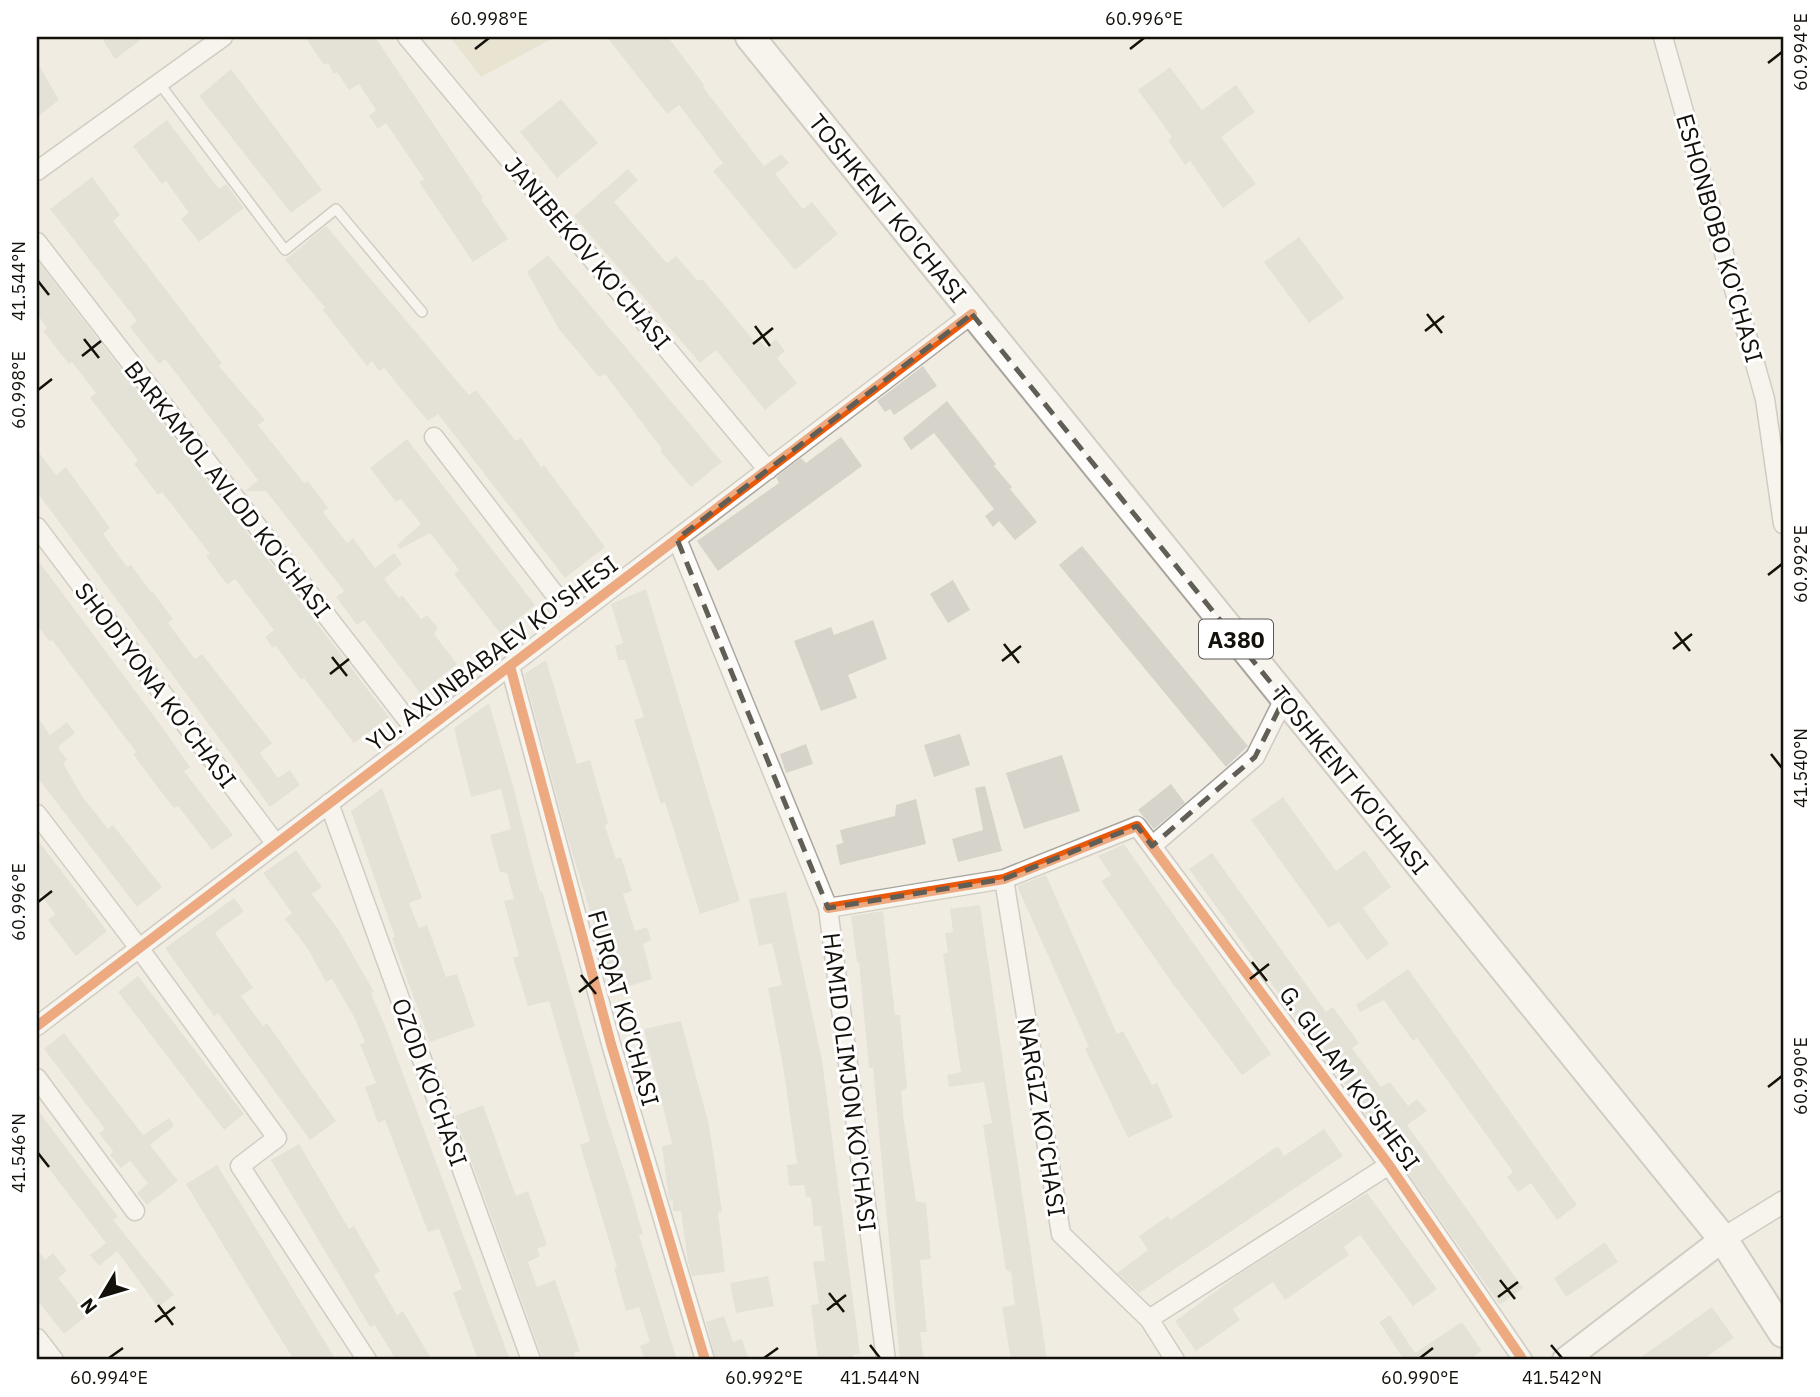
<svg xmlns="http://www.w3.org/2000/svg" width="1820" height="1397" viewBox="0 0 1820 1397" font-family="'IBM Plex Sans',sans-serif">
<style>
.green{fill:#e1d7bf}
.building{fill:#d6d3cb}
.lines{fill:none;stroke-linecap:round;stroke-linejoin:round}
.service-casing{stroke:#a8a59e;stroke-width:12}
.minor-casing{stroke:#a8a59e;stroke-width:21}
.tertiary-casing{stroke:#a8a59e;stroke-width:24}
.secondary-casing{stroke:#a8a59e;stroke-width:28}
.trunk-casing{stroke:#a8a59e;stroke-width:32}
.service{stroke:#fdfcfb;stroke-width:9}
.minor{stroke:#fdfcfb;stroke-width:18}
.tertiary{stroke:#fdfcfb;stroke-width:21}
.secondary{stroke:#fdfcfb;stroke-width:24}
.trunk{stroke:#fdfcfb;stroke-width:28}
.cycleway-casing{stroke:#fff;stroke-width:15}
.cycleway{stroke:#e8590c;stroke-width:10}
.marked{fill:none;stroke:#615e56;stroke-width:5;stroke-dasharray:14 9;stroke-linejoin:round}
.ticks{fill:none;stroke:#14110b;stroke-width:2.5}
.labels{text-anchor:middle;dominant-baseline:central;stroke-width:6;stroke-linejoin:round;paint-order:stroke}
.shield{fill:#fff;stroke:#5a5854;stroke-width:2}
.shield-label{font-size:23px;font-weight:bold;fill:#14110b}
.street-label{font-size:24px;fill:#14110b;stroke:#fff}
.neatline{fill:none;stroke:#14110b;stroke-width:2.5}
.ticks-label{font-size:18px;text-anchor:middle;fill:#14110b}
</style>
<rect width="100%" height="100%" fill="#f0ece2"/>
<path class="green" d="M450,37h105l-74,40z"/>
<path class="building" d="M101,37h44l-30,22z
M305,37h70l108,161 -2,1 27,40 -35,23 -54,-80 5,-3 -38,-56 -8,6 -9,-13 7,-6 -17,-26 -10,6 -12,-18 -3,2 -6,-11 -4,2z
M607,37h61l37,49 -2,1 61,79 17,-12 8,9 -14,11 28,35 9,-7 26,32 -43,36 -82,-99 10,-8 -44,-58 -12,9z
M37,62l22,38 -22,17z
M1170,67l32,43 34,-25 19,27 -34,25 35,47 -33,24 -33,-47 -5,4 -17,-25 4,-3 -34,-47z
M231,69l91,121 -31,23 -92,-117z
M561,99l37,44 -41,35 -37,-46z
M167,120l52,69 7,-5 18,24 -45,34 -18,-23 8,-6 -23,-32 -4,3 -29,-38z
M628,169l10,11 -24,22 53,61 9,-7 21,24h6l52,62 3,-3 8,9 10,-9 9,12 -8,7 20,25 -32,27 -49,-60 -16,13 -126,-147z
M92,177l28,38 -7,6 109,142 -3,3 46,54 -7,5 46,58 4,-2 20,27 -5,4 24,31 6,-5 22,30 19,-15 8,11 -18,15 15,19 3,-3 19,24 6,-4 11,13 -4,6 23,30 -37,29 -56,-73 -7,5 -21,-28 8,-6 -78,-100h-21l13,-11 -93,-121 -6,5 -29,-37 7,-6 -87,-112z
M326,226l143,169 7,-5 40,51 5,-3 20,29 3,-2 61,82 -40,31 -127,-164 -10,7 -44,-53 -5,3 -7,-10 -5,5 -45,-57 3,-1 -40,-48z
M1299,237l45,61 -35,25 -45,-61z
M548,255l174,207 -31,25 -31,-36 2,-2 -57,-75 -6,3 -40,-48 -32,-57z
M37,260l352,457 -35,26 -50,-65 -3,2 -25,-34 -3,2 -8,-11 9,-7 -39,-51 -8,6 -21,-29 4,-2 -48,-62 -4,3 -24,-31 4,-4 -48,-62 6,-5 -24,-31 -3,2 -26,-33 4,-3 -10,-14z
M923,366l14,20 -43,29 -4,-6 -5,3 -8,-11z
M947,401l49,63 -2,2 18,21 -2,2 27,33 -22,18 -16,-19 -6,6 -8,-11 9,-7 -60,-76 -23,17 -8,-12z
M841,437l21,29 -144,105 -21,-30 82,-58 -3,-6 25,-19 5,5z
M407,439l128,166 -35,28 -46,-59 5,-4 -29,-37 -30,16 -3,-4 24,-21 -20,-25 -5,3 -26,-34z
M37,450l19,25 10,-8 44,61 -7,6 24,33 4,-2 20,27 1,-1 21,28 -5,4 27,36 7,-5 70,89 -12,10 18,25 12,-8 10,15 -30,22 -233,-315z
M1082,546l166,200 -22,21 -167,-202z
M37,559l125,168 28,40 -6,4 49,64 -21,15 -34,-44 -4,2 -15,-19 -26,-35 3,-2 -84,-112 -2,2 -13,-17z
M953,580l17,30 -22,13 -18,-29z
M646,589l94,312 -40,13 -35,-112 -4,2 -27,-84 10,-3 -19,-57h-7l-3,-14 8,-3 -12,-39z
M873,620l14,39 -39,16 9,23 -36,13 -27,-70 37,-14 3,8z
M546,660l31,104 13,-4 18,63 -3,3 11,33 5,-2 11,34 -9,3 12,37 12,-4 4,13 -8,4 9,35 -38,12 -48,-159 -42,-158z
M489,703l24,83 27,106 2,-1 65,227 23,71 13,45 -4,1 38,125h-32l-5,-14 10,-4 -11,-35 -13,4 -12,-43 3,-1 -37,-122 10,-4 -41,-140 -21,5 -15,-48 6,-2 -15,-55 10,-2 -7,-26 -7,-1 -10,-37 21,-6 -10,-40 -30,8 -17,-69z
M37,716l13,19 17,-13 8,11 -17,14 9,13 -4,3 19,33 26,33 5,-4 49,62 -25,20 -100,-130z
M960,734l10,31 -36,12 -10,-32z
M806,744l7,20 -27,9 -6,-19z
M1062,755l18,56 -56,18 -18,-56z
M1171,784l14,19 -31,26 -16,-19z
M985,786l17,65 -44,11 -6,-23 31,-9 -8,-42z
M382,788l40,110 -13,5 10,25 8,-3 19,52 11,-3 18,52 -45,16 -38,-104 3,-1 -44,-126z
M1283,797l53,74 29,-21 26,37 -28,21 26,36 -22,16 -28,-38 -10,6 -78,-108z
M916,799l10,45 -86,21 -4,-20 7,-2 -3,-13 55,-14 1,-11z
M37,839l70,92 -31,25 -28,-36 7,-6 -18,-24z
M1124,844l147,210 -29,21 -69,-91 -72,-103 10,-6 -13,-19z
M296,850l26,37 -10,7 26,35 36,63 -3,1 14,33 125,334h-32l-25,-67 9,-4 -23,-60 -11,3 -43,-112 -7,3 -13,-36 11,-4 -16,-39 5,-2 -11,-25 -22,-38 -6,3 -18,-33 -23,-30 7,-6 -29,-40z
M1212,853l114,159 7,-5 26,36 -7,5 29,39 9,-5 18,24 9,-7 10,12 -20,14 116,163 -23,17 -102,-146 -209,-290z
M1046,875l71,159 6,-3 29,54 5,-2 16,34 -45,21 -43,-89 4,-2 -72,-161z
M786,892l36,168 38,294 -7,1v5h-35l-7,-55 8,-1 -6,-42 12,-1 -4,-35h-7l-3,-29h-5l-2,-12 -15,1 -2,-21 10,-1 -14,-98 -15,-78 14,-3 -10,-42 -13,3 -10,-47z
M234,898l10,13 -29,22 38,55 -12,8 22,30 4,-3 69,98 -26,19 -92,-127 -4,3 -49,-68z
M980,905l55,376 12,79h-36l-9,-53 13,-2 -4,-33 -5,-2 -23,-145 9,-2 -8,-41 -35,5 -2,-12 14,-3 -18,-118 5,-2 -3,-19 8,-1 -3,-23z
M883,911l12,104h5l7,73 -6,3 3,31 12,79 10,2 5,56 -11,1 7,72h-7l4,28h-24l-27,-292h-4l-10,-106h-2l-6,-46z
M1408,969l169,236 -20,15 -26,-37 -13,9 -11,-15 6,-5 -96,-134 -4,3 -29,-41 -24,12 -4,-7z
M138,976l106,138 -20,16 -106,-138z
M681,1021l28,104 13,86 -4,1 7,60 -33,4 -4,-14 -7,-51h-8v-10l-4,-1 -7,-54 10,-2 -28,-115z
M64,1033l79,102 26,-17 5,8 -24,19 28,36 -31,24 -10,-12 11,-10 -18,-22 -9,7 -11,-13 3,-4 -14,-18 6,-4 -61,-80z
M483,1105l33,91 12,-5 19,54 -10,4 3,7 -12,6 9,25 18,-7 25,71 -6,2 3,7h-34l-88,-244z
M37,1109l81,108 -5,3 61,75 -16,12 -41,-56 -18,15 -9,-11 16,-12 -63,-82 -6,5z
M1324,1129l19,27 -204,137 -22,-20 31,-23 -9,-14 29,-20 2,4 108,-74 6,10z
M299,1144l50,85 5,-3 26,45 -6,4 23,40 6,-4 29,49h-36l-21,-35 -5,2 -99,-167z
M217,1165l18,29 101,166h-42l-27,-43 -81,-133z
M1367,1193l70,96 -24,17 -53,-71 -16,12 5,8 -64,45 -12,-18 -40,27 7,11 -44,31 -21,-30 66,-48z
M1605,1242l13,20 -52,35 -12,-19z
M37,1249l8,11 8,-7 14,18 -9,7 30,37 -24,19 -27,-34z
M768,1276l6,30 -38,7 -6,-30z
M1712,1307l22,31 -32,22h-65z
M1390,1315l25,38 47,-31 20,29 -14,9h-64l-25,-38z
M724,1316l9,26 9,-3 7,21h-33l-10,-38z"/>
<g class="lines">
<defs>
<path id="service" d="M159,83l126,167 51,-41 86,103"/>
<path id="minor" d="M407,37l361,433
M1663,37l102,362 18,125
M37,171l186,-134
M37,242l382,493
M434,437l139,181
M37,527l239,317
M677,539l151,369 58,452
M510,666l101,378 94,316
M329,803l202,557
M37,814l102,134 138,190 -37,28 127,194
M1152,846l103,-89 29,-58
M1004,879l57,355 88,85
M828,908l176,-29 133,-53 252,339 134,195
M37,1026l935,-712
M37,1078l98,133
M37,1338l17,22
M1175,1360l-26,-41 240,-154"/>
<path id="tertiary" d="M1723,1239l60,-37"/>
<path id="secondary" d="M1565,1360l158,-121"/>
<path id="trunk" d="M750,37l973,1202 60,94"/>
</defs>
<use href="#service" class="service-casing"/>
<use href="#minor" class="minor-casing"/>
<use href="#tertiary" class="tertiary-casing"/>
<use href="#secondary" class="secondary-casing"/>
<use href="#trunk" class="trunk-casing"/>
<use href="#service" class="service"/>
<use href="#minor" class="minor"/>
<use href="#tertiary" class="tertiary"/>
<use href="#secondary" class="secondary"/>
<use href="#trunk" class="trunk"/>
<defs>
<path id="cycleway" d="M510,666l101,378 94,316
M828,908l176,-29 133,-53 252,339 134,195
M37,1026l935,-712"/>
</defs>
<use href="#cycleway" class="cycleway-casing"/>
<use href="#cycleway" class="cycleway"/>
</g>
<path d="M0 0H1820V1397H0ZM972,314l312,385 -29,58 -103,89 -15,-20 -133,53 -176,29 -151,-369z" fill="#f0ece2" fill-opacity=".55" fill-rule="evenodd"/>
<path class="marked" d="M972,314l312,385 -29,58 -103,89 -15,-20 -133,53 -176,29 -151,-369z"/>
<path class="ticks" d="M475,49l14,-11M1130,49l14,-11M1768,63l14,-11M38,281l11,14M1427,314l15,19M755,326l15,20M1425,331l19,-15M84,339l15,19M753,344l20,-16M82,356l19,-15M38,390l14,-11M1768,575l14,-11M1675,632l15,19M1004,644l15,19M1673,649l19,-15M332,657l15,19M1002,661l19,-15M330,674l19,-15M1771,754l11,14M38,902l14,-11M1252,962l15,19M581,975l15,19M1250,979l19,-15M579,992l19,-15M1768,1087l14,-11M38,1153l11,14M1500,1280l15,19M829,1293l15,19M1498,1297l20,-15M158,1305l15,20M827,1310l19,-15M155,1322l20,-15M870,1345l10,13M1551,1345l11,13M109,1358l14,-10M764,1358l14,-10M1420,1358l13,-10"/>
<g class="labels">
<rect class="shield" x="1199" y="619.5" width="74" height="39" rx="5"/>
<g class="shield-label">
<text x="1236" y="639">A380</text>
</g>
<g class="street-label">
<text transform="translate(888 208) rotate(51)">TOSHKENT KO'CHASI</text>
<text transform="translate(1720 238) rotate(74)">ESHONBOBO KO'CHASI</text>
<text transform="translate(588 253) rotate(50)">JANIBEKOV KO'CHASI</text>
<text transform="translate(228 489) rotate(52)">BARKAMOL AVLOD KO'CHASI</text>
<text transform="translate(492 653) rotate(-37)">YU. AXUNBABAEV KO'SHESI</text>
<text transform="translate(156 685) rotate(53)">SHODIYONA KO'CHASI</text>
<text transform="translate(1350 780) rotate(51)">TOSHKENT KO'CHASI</text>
<text transform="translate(624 1008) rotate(74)">FURQAT KO'CHASI</text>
<text transform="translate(1350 1078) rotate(54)">G. GULAM KO'SHESI</text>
<text transform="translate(430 1082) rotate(70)">OZOD KO'CHASI</text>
<text transform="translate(850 1082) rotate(83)">HAMID OLIMJON KO'CHASI</text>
<text transform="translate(1042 1117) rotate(81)">NARGIZ KO'CHASI</text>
</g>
</g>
<rect width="1820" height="1397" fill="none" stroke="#ffffff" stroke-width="77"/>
<g transform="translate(102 1296) rotate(232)" stroke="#ffffff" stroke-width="5" paint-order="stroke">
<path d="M0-5L12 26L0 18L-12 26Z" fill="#14110b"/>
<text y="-10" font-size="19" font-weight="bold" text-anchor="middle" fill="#14110b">N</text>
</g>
<rect x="38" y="38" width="1744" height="1320" class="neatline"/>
<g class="ticks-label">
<text x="489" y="25">60.998°E</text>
<text x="1144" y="25">60.996°E</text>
<text transform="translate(1801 52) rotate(-90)" y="6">60.994°E</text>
<text transform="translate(19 281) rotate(-90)" y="6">41.544°N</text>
<text transform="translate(19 390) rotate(-90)" y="6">60.998°E</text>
<text transform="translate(1801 564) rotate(-90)" y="6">60.992°E</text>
<text transform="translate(1801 768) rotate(-90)" y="6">41.540°N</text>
<text transform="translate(19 902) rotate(-90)" y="6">60.996°E</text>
<text transform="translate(1801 1076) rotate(-90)" y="6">60.990°E</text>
<text transform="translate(19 1153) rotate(-90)" y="6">41.546°N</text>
<text x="109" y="1384">60.994°E</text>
<text x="764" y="1384">60.992°E</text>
<text x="880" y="1384">41.544°N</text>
<text x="1420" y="1384">60.990°E</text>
<text x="1562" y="1384">41.542°N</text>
</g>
</svg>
